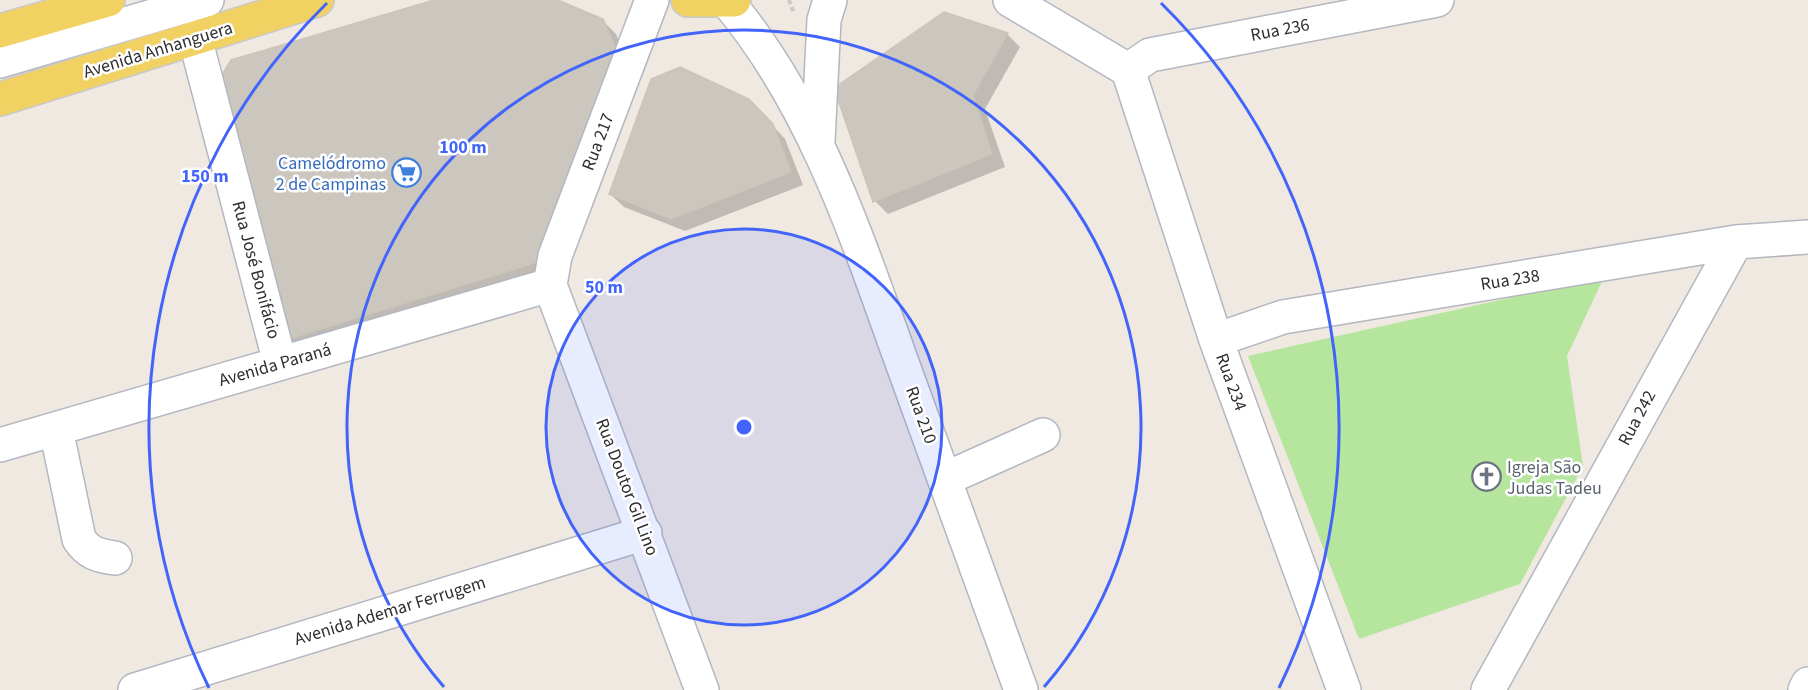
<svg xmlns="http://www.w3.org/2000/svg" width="1808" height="690" viewBox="0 0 1808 690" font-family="'Source Sans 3',sans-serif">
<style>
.green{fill:#b6e59e}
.shadow{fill:#0003}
.building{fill:#cbc7bf;stroke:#cbc5ba;stroke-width:1.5}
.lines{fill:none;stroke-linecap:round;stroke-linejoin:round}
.minor-casing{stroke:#b4b7c1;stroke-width:36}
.major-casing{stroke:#c9c9c9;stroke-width:36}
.path{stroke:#c9c9c9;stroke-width:4;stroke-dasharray:4.5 3;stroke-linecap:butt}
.minor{stroke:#fff;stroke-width:33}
.major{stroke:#f2d163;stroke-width:33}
.ring{fill:none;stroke:#4264fb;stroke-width:3}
.labels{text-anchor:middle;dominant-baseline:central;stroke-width:5;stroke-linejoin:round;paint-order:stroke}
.street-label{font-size:18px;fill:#2e2e2e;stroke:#fff}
.shop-label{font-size:18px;fill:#366cbe;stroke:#fff;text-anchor:end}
.worship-label{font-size:18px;fill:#5b616d;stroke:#fff;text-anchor:start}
.centre{fill:#4264fb;stroke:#fff;stroke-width:3}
.ring-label{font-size:18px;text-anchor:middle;font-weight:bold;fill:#4264fb;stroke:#fff;stroke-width:5;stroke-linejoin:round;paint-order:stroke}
</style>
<rect width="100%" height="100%" fill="#efe9e1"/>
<path class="green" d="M1604,277l-37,79 16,110 -63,118 -161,55 -111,-283z"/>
<path class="shadow" d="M439,0h116l48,21 13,13 13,32 -78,209 -249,76 -13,-13z
M1007,34l13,13 -35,62 20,58 -117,47 -13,-13 -39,-112z
M762,114l23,25 18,46 -118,46 -61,-24 -14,-13z"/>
<path class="building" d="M434,0h124l45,19 14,33 -79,210 -250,77 -71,-256 14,-23z
M944,12l64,21 -35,62 19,59 -119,48 -39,-114z
M680,67l69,32 24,25 18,48 -120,47 -62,-25 42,-115z"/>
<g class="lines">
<defs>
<path id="minor" d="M726,0c87,103 129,232 174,357 41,111 81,222 121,333
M1010,0l118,70
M195,38l85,325
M0,61l207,-61
M1128,70l88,270 128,350
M1128,70l22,-15 287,-55
M818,141l6,-121 6,-20
M550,285l152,405
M550,285l5,-29 97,-256
M1216,340l67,-23 453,-75 72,-5
M56,429l23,110c9,14 20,17 36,19
M0,445l550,-160
M945,479l98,-44
M135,690l510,-157
M1488,690l248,-448
M1805,690l3,-6"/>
<path id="major" d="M688,0h46
M0,31l108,-31
M0,99l317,-99"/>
</defs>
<use href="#minor" class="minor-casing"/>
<use href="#major" class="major-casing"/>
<path class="path" d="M789,0l5,13"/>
<use href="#minor" class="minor"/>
<use href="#major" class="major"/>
</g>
<circle cx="744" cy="427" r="198" fill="#4264fb" fill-opacity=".12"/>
<g class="ring">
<circle cx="744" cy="427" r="198"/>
<path d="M444 687A397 397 0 1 1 1044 687"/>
<path d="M209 688A595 595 0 0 1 327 3M1161 3A595 595 0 0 1 1279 688"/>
</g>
<defs>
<symbol id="supermarket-ring" viewBox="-11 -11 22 22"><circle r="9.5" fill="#fff" stroke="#3f7fe0" stroke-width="1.5"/><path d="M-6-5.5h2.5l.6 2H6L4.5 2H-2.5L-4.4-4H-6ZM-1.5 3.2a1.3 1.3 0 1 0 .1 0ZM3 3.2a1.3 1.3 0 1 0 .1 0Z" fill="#3f7fe0"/></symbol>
<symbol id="church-ring" viewBox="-11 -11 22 22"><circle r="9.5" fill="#fff" stroke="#6b7280" stroke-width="1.5"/><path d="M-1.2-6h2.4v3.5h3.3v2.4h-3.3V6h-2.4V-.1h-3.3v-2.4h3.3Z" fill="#6b7280"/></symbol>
</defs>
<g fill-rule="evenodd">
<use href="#supermarket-ring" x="390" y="156" width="33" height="33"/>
<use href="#church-ring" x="1470" y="460" width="33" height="33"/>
</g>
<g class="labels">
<g class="street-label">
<text transform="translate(1280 30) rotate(-11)">Rua 236</text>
<text transform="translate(158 50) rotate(-17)">Avenida Anhanguera</text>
<text transform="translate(598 142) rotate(-69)">Rua 217</text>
<text transform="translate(256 270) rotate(75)">Rua José Bonifácio</text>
<text transform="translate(1510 280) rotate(-9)">Rua 238</text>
<text transform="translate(275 365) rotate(-16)">Avenida Paraná</text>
<text transform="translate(1231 382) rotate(70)">Rua 234</text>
<text transform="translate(921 415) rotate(70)">Rua 210</text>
<text transform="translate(1637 418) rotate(-62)">Rua 242</text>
<text transform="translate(627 487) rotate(69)">Rua Doutor Gil Lino</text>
<text transform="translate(390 611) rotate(-17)">Avenida Ademar Ferrugem</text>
</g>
<g class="shop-label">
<text x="386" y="163">Camelódromo<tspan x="386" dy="21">2 de Campinas</tspan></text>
</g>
<g class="worship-label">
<text x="1507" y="467">Igreja São<tspan x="1507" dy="21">Judas Tadeu</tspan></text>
</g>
</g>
<circle cx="744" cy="427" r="9" class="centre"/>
<g class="ring-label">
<text x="463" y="153">100 m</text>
<text x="205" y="182">150 m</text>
<text x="604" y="293">50 m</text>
</g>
</svg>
